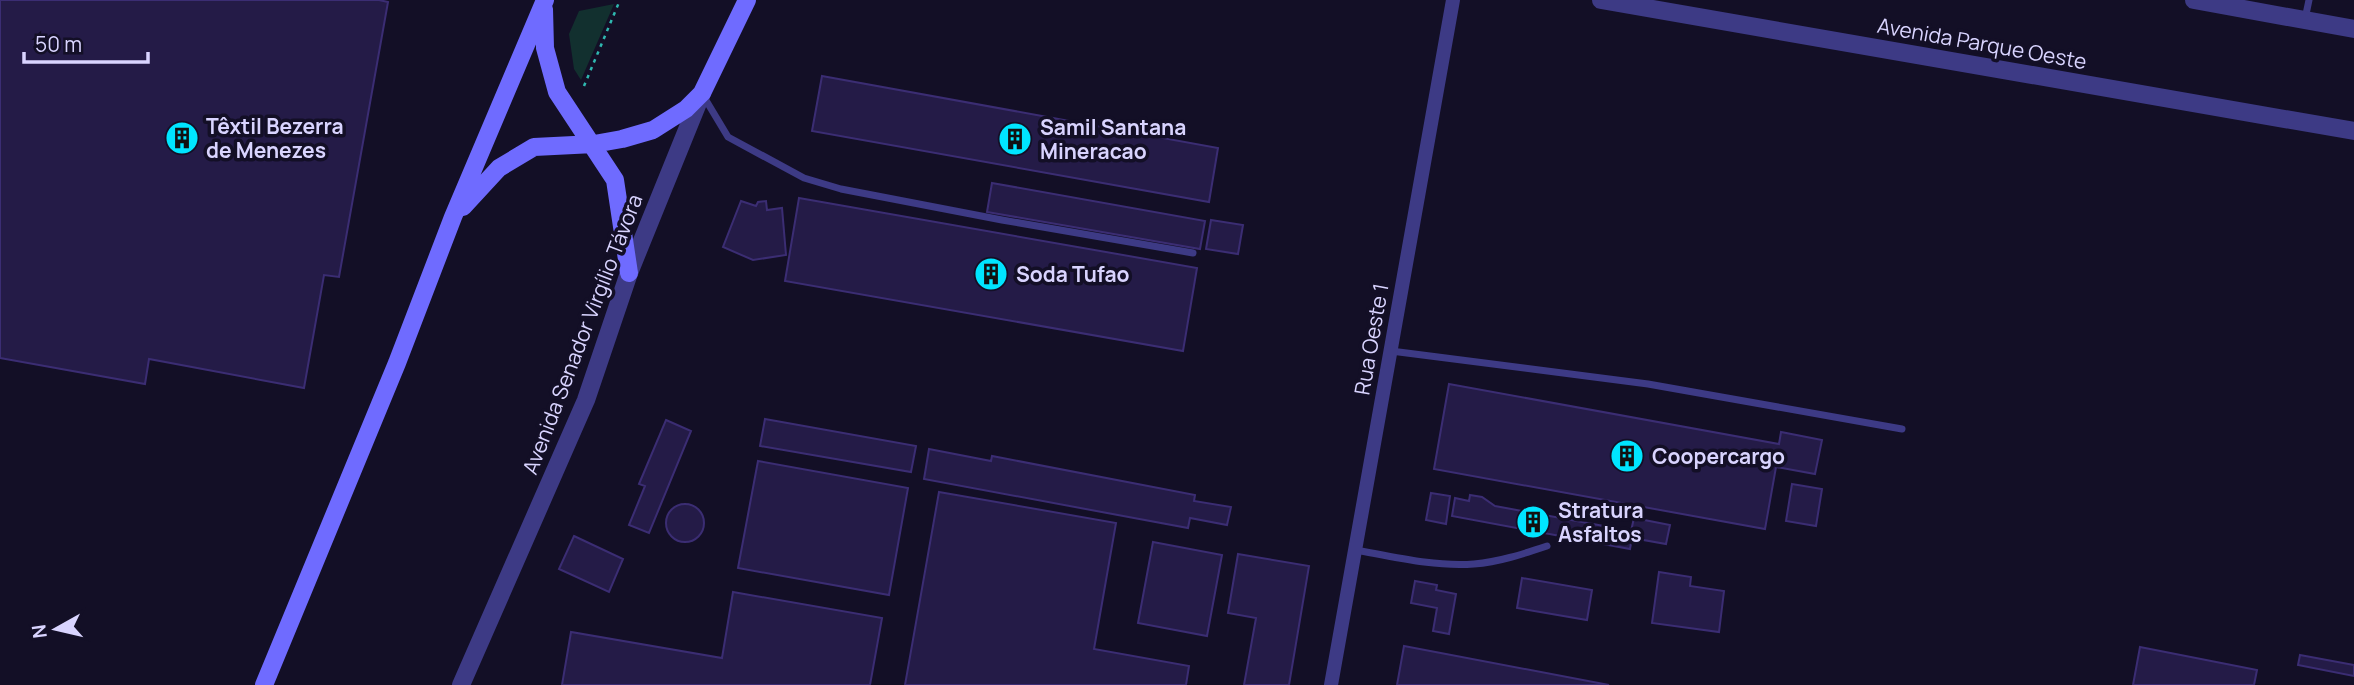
<svg xmlns="http://www.w3.org/2000/svg" width="2354" height="685" viewBox="0 0 2354 685" font-family="Manrope,sans-serif">
<style>
.green{fill:#12302f}
.building{fill:#241b47;stroke:#3b2d73;stroke-width:2}
.lines{fill:none;stroke-linecap:round;stroke-linejoin:round}
.path{stroke:#2fb8b0;stroke-width:2.5;stroke-dasharray:3.5 5;stroke-linecap:butt}
.service{stroke:#3d3a85;stroke-width:7}
.minor{stroke:#3d3a85;stroke-width:14}
.tertiary{stroke:#3d3a85;stroke-width:18}
.secondary{stroke:#6f6bff;stroke-width:18}
.labels{text-anchor:middle;dominant-baseline:central;stroke-width:7;stroke-linejoin:round;paint-order:stroke}
.street-label{font-size:21px;fill:#d9d4ff;stroke:#130f26}
.poi-label{font-size:21px;font-weight:bold;fill:#d9d4ff;stroke:#130f26;text-anchor:start}
</style>
<rect width="100%" height="100%" fill="#130f26"/>
<path class="green" d="M614,4l-33,76 -7,-11 -5,-35 10,-23z"/>
<path class="building" d="M0,0h379l9,2 -49,275 -15,-2 -20,113 -155,-29 -4,25 -145,-26z
M822,76l396,72 -9,54 -397,-71z
M992,183l213,38 -5,28 -213,-37z
M799,198l398,70 -14,83 -398,-70z
M741,201l15,5 2,-4 8,-1 1,9 15,-2 4,47 -33,5 -30,-13z
M1211,220l32,5 -5,29 -32,-5z
M1449,384l330,60 2,-12 41,8 -7,34 -39,-7 -11,62 -331,-60z
M765,419l151,27 -5,26 -151,-26z
M666,420l25,11 -42,102 -20,-8 16,-39 -6,-2z
M929,449l62,12 1,-5 203,39 -1,6 37,6 -4,18 -37,-7 -2,10 -264,-49z
M758,461l150,27 -19,107 -151,-27z
M1792,484l30,5 -6,37 -30,-5z
M939,492l177,31 -22,126 95,17 -3,19h-281z
M1431,493l19,3 -4,28 -20,-4z
M1470,495l12,2 13,9 136,25 3,-13 36,7 -4,19 -34,-6 -2,11 -178,-33 3,-18 14,3z
M666 523a19 19 0 1 1 38 0a19 19 0 1 1-38 0Z
M574,536l49,23 -14,33 -50,-23z
M1153,542l69,13 -15,81 -69,-13z
M1238,554l71,12 -20,119h-45l12,-67 -28,-5z
M1659,572l32,5 -1,9 34,5 -5,41 -67,-9z
M1522,578l70,12 -5,30 -70,-12z
M1415,581l22,4 -1,5 20,4 -7,40 -16,-3 4,-23 -26,-5z
M733,592l149,26 -12,67h-308l9,-53 151,26z
M1404,646l205,39h-212z
M2140,647l117,23 -3,15h-121z
M2300,655l54,10v11l-56,-11z"/>
<g class="lines">
<path class="path" d="M584,86l36,-86"/>
<path class="service" d="M2305,19l4,-19
M704,97l24,40 76,41 37,11 161,31 191,33
M1391,351l257,33 254,45
M1356,550c38,7 79,17 118,14 25,-2 49,-10 73,-18"/>
<path class="minor" d="M1331,685l122,-685"/>
<path class="tertiary" d="M1601,0l753,131
M2194,0l160,29
M461,685l125,-285 43,-127 73,-180"/>
<path class="secondary" d="M544,9l1,39 12,44 58,88 14,93
M463,207l36,-39 35,-21 60,-3 28,-5 31,-9 33,-21 16,-16 45,-93
M264,685l133,-322 56,-146 92,-217"/>
</g>
<defs>
<symbol id="building-disc" viewBox="-11 -11 22 22"><circle r="9.5" fill="#00e5ff" stroke="#130f26"/><path d="M-4-6H4V6H1V3H-1V6H-4ZM-2.5-4.3h1.7v1.8h-1.7ZM.8-4.3h1.7v1.8H.8ZM-2.5-1h1.7V.8h-1.7ZM.8-1h1.7V.8H.8Z" fill="#111"/></symbol>
</defs>
<g fill-rule="evenodd">
<use href="#building-disc" x="163" y="119" width="38" height="38"/>
<use href="#building-disc" x="996" y="120" width="38" height="38"/>
<use href="#building-disc" x="972" y="255" width="38" height="38"/>
<use href="#building-disc" x="1608" y="437" width="38" height="38"/>
<use href="#building-disc" x="1514" y="503" width="38" height="38"/>
</g>
<g class="labels">
<g class="street-label">
<text transform="translate(1982 43) rotate(10)">Avenida Parque Oeste</text>
<text transform="translate(582 334) rotate(-69)">Avenida Senador Virgílio Távora</text>
<text transform="translate(1371 339) rotate(-80)">Rua Oeste 1</text>
</g>
<g class="poi-label">
<text x="206" y="126">Têxtil Bezerra<tspan x="206" dy="24">de Menezes</tspan></text>
<text x="1040" y="127">Samil Santana<tspan x="1040" dy="24">Mineracao</tspan></text>
<text x="1016" y="274">Soda Tufao</text>
<text x="1652" y="456">Coopercargo</text>
<text x="1558" y="510">Stratura<tspan x="1558" dy="24">Asfaltos</tspan></text>
</g>
</g>
<g transform="translate(56 629) rotate(262)" stroke="#130f26" stroke-width="5" paint-order="stroke">
<path d="M0-5L12 26L0 18L-12 26Z" fill="#d9d4ff"/>
<text y="-10" font-size="19" font-weight="bold" text-anchor="middle" fill="#d9d4ff">N</text>
</g>
<path d="M24 52v10h124v-10" fill="none" stroke="#d9d4ff" stroke-width="3.5"/>
<text x="35" y="52" font-size="21" fill="#d9d4ff" stroke="#130f26" stroke-width="5" paint-order="stroke">50 m</text>
</svg>
